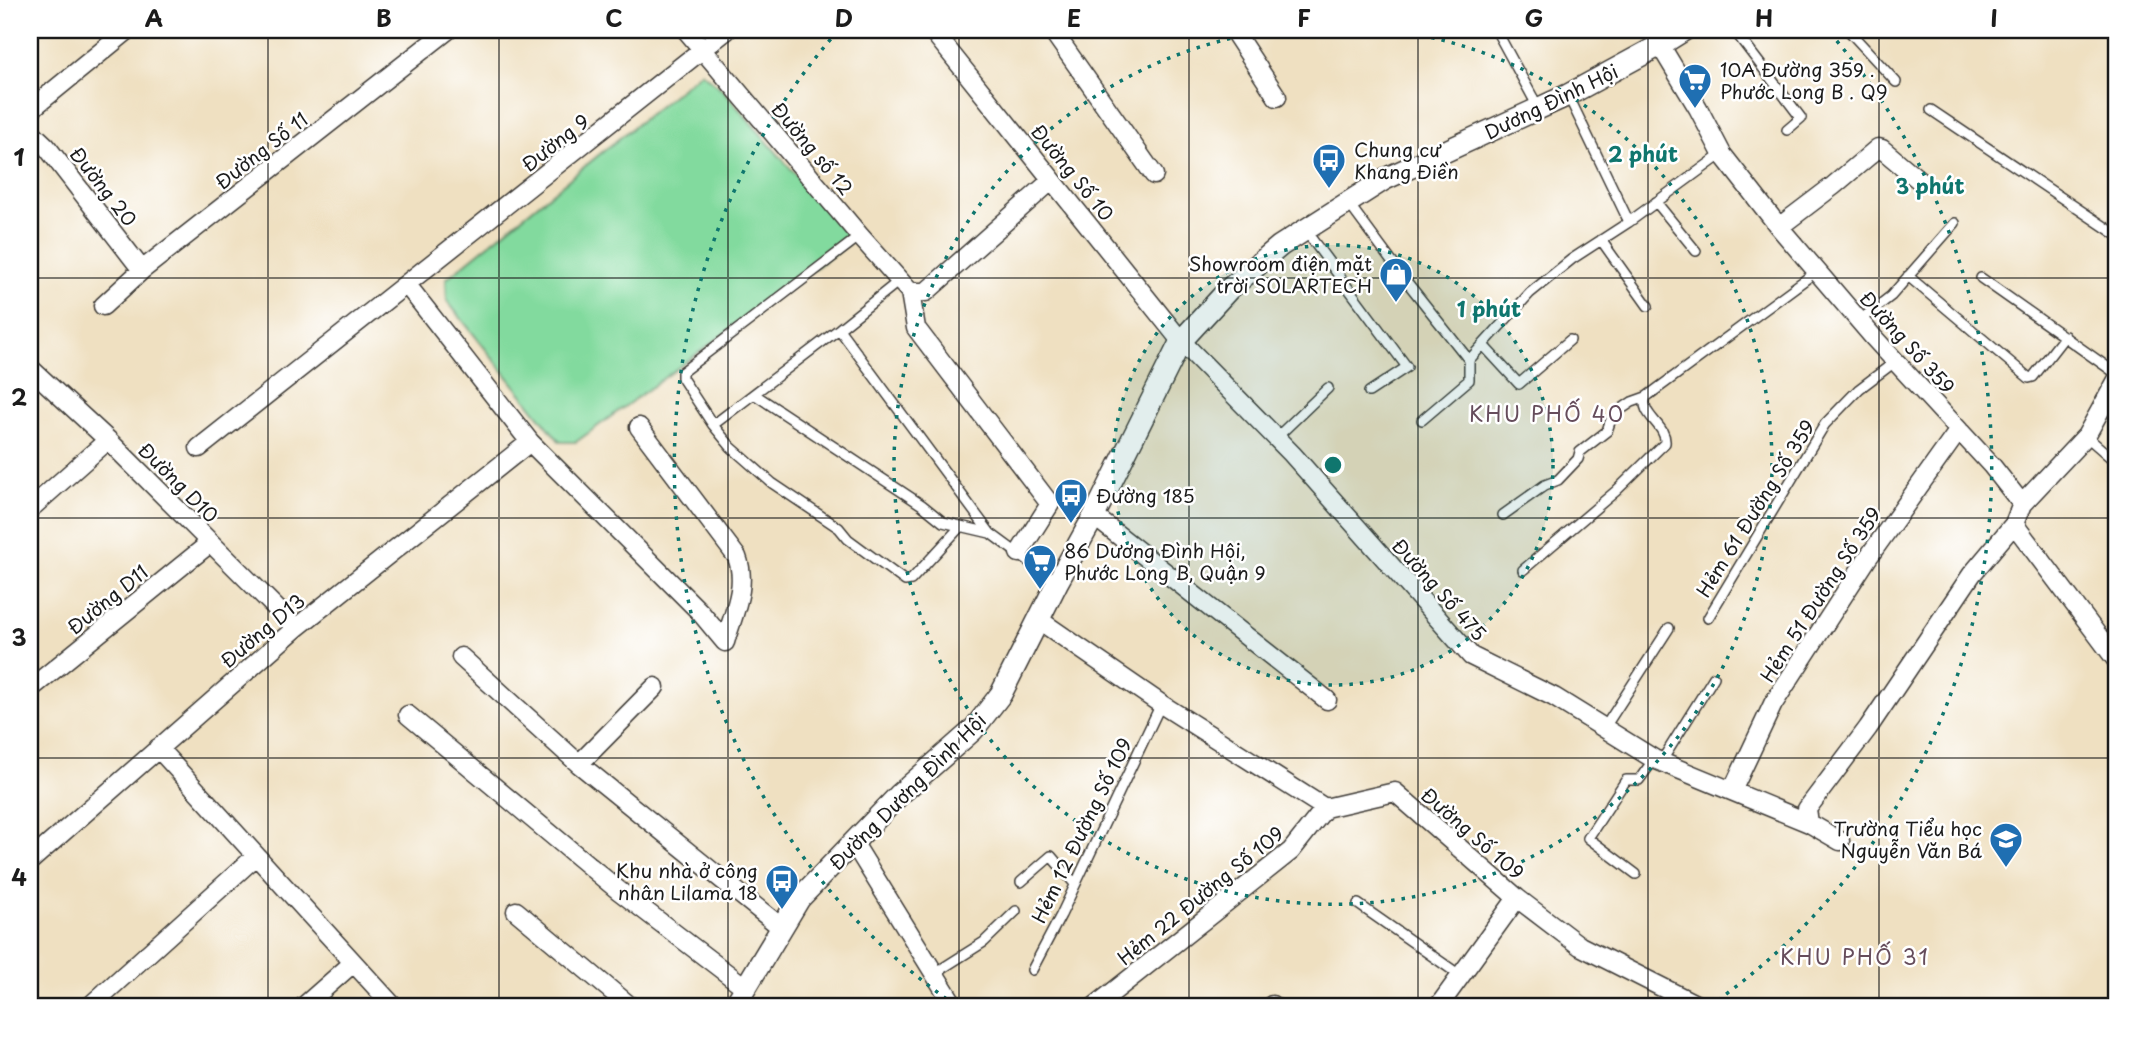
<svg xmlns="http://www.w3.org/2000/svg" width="2147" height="1037" viewBox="0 0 2147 1037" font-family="'Playpen Sans',sans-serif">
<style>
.park{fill:#82da9e;stroke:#4f7b5d;stroke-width:2}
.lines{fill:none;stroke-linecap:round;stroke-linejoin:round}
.service-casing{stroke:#3c3935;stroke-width:12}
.minor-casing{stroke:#3c3935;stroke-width:21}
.tertiary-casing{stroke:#3c3935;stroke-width:24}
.service{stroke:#fff;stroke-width:9}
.minor{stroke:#fff;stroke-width:18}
.tertiary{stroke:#fff;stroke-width:21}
.grid{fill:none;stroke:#1c1c1c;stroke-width:2;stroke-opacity:0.55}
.ring{fill:none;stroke:#0f766e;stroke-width:3.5;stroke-dasharray:3.5 7}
.labels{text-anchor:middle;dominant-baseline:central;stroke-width:5;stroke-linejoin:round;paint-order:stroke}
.poi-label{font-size:19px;fill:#1c1c1c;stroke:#fff;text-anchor:start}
.street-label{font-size:19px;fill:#1c1c1c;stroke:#fff}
.neighbourhood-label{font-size:21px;letter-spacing:2px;fill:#664d5c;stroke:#fff}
.centre{fill:#0f766e;stroke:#fff;stroke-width:3.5}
.ring-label{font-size:21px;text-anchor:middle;font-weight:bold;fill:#0f766e;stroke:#fff;stroke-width:5;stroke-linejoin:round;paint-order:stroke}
.neatline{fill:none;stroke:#1c1c1c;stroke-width:2.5}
.grid-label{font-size:23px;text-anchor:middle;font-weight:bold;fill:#1c1c1c}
</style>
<rect width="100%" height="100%" fill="#fff"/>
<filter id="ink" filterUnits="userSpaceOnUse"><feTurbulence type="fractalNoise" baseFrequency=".0143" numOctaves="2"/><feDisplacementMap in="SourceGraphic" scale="14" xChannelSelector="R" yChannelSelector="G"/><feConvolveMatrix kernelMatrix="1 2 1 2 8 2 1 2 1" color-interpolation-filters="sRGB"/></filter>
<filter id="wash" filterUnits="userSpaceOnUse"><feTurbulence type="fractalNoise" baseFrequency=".00686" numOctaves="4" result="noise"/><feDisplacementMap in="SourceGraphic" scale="28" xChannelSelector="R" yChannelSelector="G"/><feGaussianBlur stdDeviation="1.57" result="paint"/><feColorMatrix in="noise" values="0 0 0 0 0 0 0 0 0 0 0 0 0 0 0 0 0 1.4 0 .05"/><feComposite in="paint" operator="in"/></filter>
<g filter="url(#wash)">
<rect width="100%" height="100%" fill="#efe0c1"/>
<path class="park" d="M701,72l21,17 123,143 3,12 -272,198h-16l-113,-141 -1,-22z"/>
</g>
<g filter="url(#ink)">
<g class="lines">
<defs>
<path id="service" d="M1496,30l42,77
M1734,30l67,88 -14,12
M1848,30l48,52
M1931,110l186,125
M1656,202l40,49
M1349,204l54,73 66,83v20l-47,40
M1629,222l93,-68
M1305,230l102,137 -38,25
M1601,240l47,66
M1908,276l121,102 4,-1 32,-41
M1981,278l136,96
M899,281l-60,48 -126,96 18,22 41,36 67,45 9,11 57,42 6,-1 49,-53
M1860,320l31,-24 64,-73
M839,329l151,204 66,49
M1483,345l36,39 51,-44
M1469,360l61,-67 42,-34 57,-37 -61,-127
M754,394l168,111 21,17 47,11
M713,425l-31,-47v-6l178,-136
M2086,436l31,27
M1276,438l52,-50
M1503,515l42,-30 13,-5 20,-21 2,-7 27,-21 3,-9 10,-12 12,-8 14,-5 171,-126
M1523,570l93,-79 49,-48c2,-18 -26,-28 -19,-46
M1708,618l117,-194 34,-35 37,-28
M1605,727l64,-99
M1661,762l53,-85
M1636,874l-48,-36 38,-58h13l15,-21
M1021,882l30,-26 24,28
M1358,904l103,72
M1032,970l29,-55 100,-211
M935,973l49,-31 32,-31"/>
<path id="minor" d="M686,30l174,206 50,56
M932,30l249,311 111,113 179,202 83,41 100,62 155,64 31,18
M1052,30l102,145
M1233,30l44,67
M1660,45l38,63 24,46 57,73 95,111 118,128 30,38 -8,20 -42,50 -104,154 -61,81 2,14
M30,110l98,-80
M30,131l16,15 96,124
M1779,227l54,-41 45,-38 4,1 37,31
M407,285l123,157 170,170 25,30
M910,292l6,36 134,176 -31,49
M910,292h16l126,-112
M103,306l39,-36 306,-240
M30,368l78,72 188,188
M639,427l98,130c11,29 -4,57 -12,85
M199,448l528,-418
M2022,504l64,-68 31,-56
M30,509l78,-69
M1094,516l233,184
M2014,524l103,137
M1039,620l122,84 164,104 70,-16 122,106 63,48 121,61
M461,657l118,107 203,164
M30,689l180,-146
M408,715l210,175 128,98
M158,748l236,259
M579,764l76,-77
M1732,791l41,-87 94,-145 92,-129
M853,842l102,165
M30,861l266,-233 234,-186
M516,911l115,96
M89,1007l167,-151
M303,1007l50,-44
M1094,1007l197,-156 34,-43
M1270,1007l2,-2 2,2
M1438,1007l79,-109"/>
<path id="tertiary" d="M734,1007l65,-108 100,-104 74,-65 28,-36 56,-111 37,-67 87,-175 48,-52 51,-43 105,-67 183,-84 92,-50 24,-15"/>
</defs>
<use href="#service" class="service-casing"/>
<use href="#minor" class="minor-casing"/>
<use href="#tertiary" class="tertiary-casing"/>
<use href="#service" class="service"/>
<use href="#minor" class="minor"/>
<use href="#tertiary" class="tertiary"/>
</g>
</g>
<path class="grid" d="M268,30v977M499,30v977M728,30v977M959,30v977M1189,30v977M1418,30v977M1648,30v977M1879,30v977M30,278h2087M30,518h2087M30,758h2087"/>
<circle cx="1333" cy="465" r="220" fill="#0f766e" fill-opacity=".12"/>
<g class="ring">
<circle cx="1333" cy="465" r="220"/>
<path d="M1390 30A439 439 0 1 1 1276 30"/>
<path d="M955 1005A659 659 0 0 1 836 33M1830 33A659 659 0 0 1 1711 1005"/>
</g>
<defs>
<symbol id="supermarket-pin" viewBox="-11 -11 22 30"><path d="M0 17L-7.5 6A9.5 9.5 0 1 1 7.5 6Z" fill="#1f6fb2" stroke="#fff"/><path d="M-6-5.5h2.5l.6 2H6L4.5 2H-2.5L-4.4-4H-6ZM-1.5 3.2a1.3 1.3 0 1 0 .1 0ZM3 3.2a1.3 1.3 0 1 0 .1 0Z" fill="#fff"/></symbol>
<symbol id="bus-pin" viewBox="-11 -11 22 30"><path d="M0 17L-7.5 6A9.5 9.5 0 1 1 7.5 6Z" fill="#1f6fb2" stroke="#fff"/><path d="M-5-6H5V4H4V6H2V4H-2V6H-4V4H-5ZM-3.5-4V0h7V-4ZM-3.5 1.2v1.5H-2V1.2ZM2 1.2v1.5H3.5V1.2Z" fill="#fff"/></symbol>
<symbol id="shop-pin" viewBox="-11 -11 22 30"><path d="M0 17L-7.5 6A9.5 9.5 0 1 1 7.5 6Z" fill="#1f6fb2" stroke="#fff"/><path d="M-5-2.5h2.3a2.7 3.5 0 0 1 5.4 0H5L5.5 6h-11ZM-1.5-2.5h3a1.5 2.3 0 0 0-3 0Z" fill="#fff"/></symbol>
<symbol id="school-pin" viewBox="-11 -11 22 30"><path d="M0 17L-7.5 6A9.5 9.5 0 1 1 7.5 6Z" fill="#1f6fb2" stroke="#fff"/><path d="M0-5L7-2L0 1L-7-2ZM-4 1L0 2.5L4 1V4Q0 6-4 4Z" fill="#fff"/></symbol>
</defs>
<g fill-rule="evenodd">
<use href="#supermarket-pin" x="1676" y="61" width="38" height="52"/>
<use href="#bus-pin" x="1310" y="141" width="38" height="52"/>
<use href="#shop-pin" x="1377" y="255" width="38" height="52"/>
<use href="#bus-pin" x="1052" y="476" width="38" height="52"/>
<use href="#supermarket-pin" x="1021" y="542" width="38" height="52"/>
<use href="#school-pin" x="1987" y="820" width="38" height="52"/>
<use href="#bus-pin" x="763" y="862" width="38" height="52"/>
</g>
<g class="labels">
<g class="poi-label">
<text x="1720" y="69">10A Đường 359 .<tspan x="1720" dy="22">Phước Long B . Q9</tspan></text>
<text x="1354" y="149">Chung cư<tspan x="1354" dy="22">Khang Điền</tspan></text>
<text x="1372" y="263" text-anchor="end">Showroom điện mặt<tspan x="1372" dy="22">trời SOLARTECH</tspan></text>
<text x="1096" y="495">Đường 185</text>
<text x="1064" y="550">86 Dương Đình Hội,<tspan x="1064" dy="22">Phước Long B, Quận 9</tspan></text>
<text x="1982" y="828" text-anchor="end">Trường Tiểu học<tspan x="1982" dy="22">Nguyễn Văn Bá</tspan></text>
<text x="758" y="870" text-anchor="end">Khu nhà ở công<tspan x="758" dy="22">nhân Lilama 18</tspan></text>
</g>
<g class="street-label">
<text transform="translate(1551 101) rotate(-26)">Dương Đình Hội</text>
<text transform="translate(555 142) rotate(-38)">Đường 9</text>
<text transform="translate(813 148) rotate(50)">Đường số 12</text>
<text transform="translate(261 150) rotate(-38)">Đường Số 11</text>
<text transform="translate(1073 172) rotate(51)">Đường Số 10</text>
<text transform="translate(104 186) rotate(52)">Đường 20</text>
<text transform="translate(1908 342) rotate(48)">Đường Số 359</text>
<text transform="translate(179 482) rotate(45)">Đường D10</text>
<text transform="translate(1755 508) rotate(-58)">Hẻm 61 Đường Số 359</text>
<text transform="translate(1440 589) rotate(48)">Đường Số 475</text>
<text transform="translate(1820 594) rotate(-57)">Hẻm 51 Đường Số 359</text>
<text transform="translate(107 599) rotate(-39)">Đường D11</text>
<text transform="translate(262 630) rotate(-40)">Đường D13</text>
<text transform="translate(907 791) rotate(-45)">Đường Dương Đình Hội</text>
<text transform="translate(1081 830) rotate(-64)">Hẻm 12 Đường Số 109</text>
<text transform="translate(1473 833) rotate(41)">Đường Số 109</text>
<text transform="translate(1200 895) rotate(-39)">Hẻm 22 Đường Số 109</text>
</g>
<g class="neighbourhood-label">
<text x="1547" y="413">KHU PHỐ 40</text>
<text x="1855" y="956">KHU PHỐ 31</text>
</g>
</g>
<circle cx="1333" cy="465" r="10" class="centre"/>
<g class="ring-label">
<text x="1643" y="162">2 phút</text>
<text x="1930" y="194">3 phút</text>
<text x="1489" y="317">1 phút</text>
</g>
<rect width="2147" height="1037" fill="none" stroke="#fff" stroke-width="77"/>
<rect x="38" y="38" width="2070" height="960" class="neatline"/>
<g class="grid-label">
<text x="154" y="27">A</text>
<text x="384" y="27">B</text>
<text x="614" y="27">C</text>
<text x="844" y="27">D</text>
<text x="1074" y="27">E</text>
<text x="1304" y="27">F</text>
<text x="1534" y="27">G</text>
<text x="1764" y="27">H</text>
<text x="1994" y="27">I</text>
<text x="19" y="166">1</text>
<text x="19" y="406">2</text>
<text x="19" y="646">3</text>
<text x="19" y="886">4</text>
</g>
</svg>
